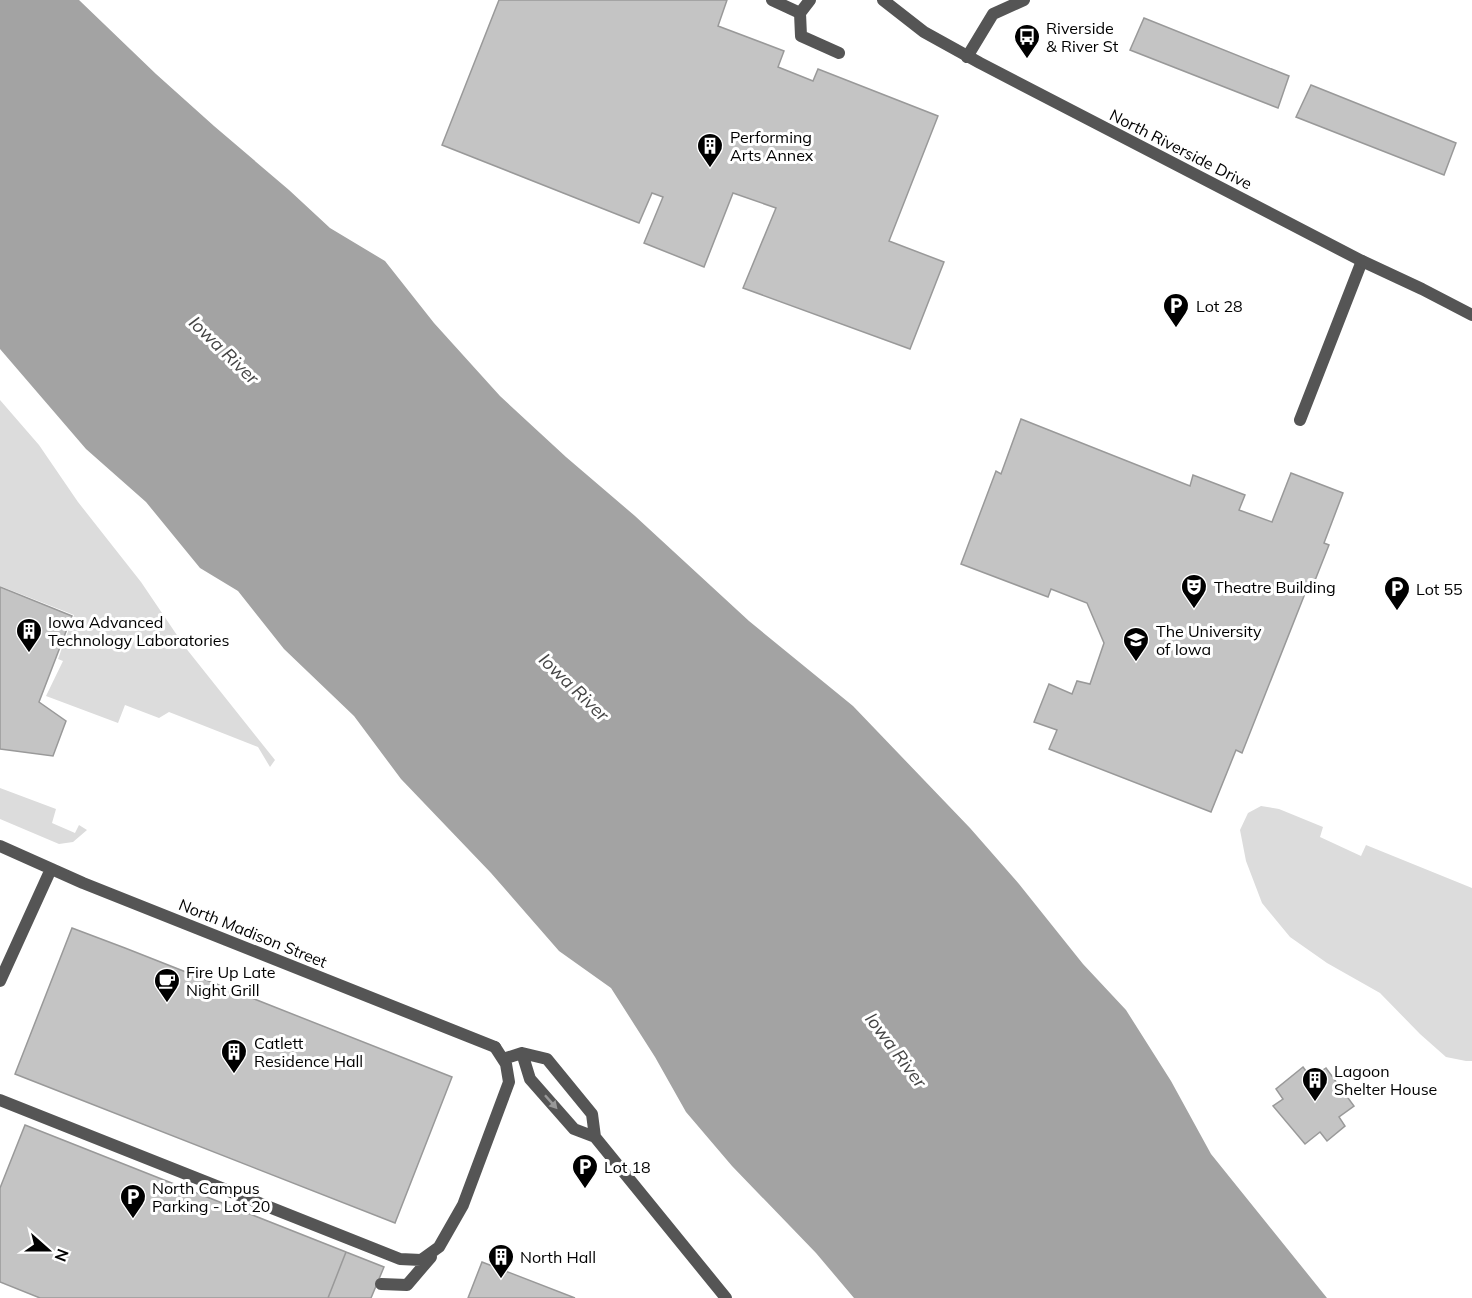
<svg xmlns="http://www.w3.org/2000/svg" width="1472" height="1298" viewBox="0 0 1472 1298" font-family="Mulish,sans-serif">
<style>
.green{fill:#dcdcdc}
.water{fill:#a3a3a3}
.building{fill:#c4c4c4;stroke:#999;stroke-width:1.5}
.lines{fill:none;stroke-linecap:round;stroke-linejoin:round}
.service{stroke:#555;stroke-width:12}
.minor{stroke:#555;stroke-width:12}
.tertiary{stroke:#555;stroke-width:12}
.oneway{fill:#999}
.labels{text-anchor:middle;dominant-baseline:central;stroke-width:6;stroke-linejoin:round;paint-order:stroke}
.poi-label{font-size:16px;fill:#000;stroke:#fff;text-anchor:start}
.street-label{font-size:16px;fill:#000;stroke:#fff}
.water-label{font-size:18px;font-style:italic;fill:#444;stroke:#fff}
</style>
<rect width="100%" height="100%" fill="#fff"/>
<path class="green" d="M0,400l39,45 39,57 63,80 44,65 90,113 -5,7 -12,-20 -89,-35 -10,6 -34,-13 -7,18 -72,-27 17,-35 -5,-2 16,-44 -74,-29z
M0,788l56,21 -4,14 23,10 4,-8 8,5 -14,12 -14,2 -59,-25z
M1261,806l18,3 44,18 -3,10 41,19 5,-11 106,43v173h-6l-20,-4 -26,-23 -40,-41 -53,-30 -37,-26 -28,-34 -16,-42 -6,-31 8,-17z"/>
<path class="water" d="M0,0h79l77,74 58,52 75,64 41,38 55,33 49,62 66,73 66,61 69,59 114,105 104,85 117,122 49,56 64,80 43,46 45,71 40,73 116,144h-473l-38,-45 -84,-87 -46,-54 -31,-55 -44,-69 -52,-37 -68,-78 -90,-94 -47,-63 -70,-67 -46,-58 -38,-23 -54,-66 -60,-53 -86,-100z"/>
<path class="building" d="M499,0h228l-9,26 66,25 -6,16 35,14 5,-12 120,47 -49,125 55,21 -34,87 -167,-61 33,-80 -43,-15 -29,74 -60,-24 19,-46 -11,-4 -13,30 -197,-78z
M1144,18l145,58 -11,32 -148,-58z
M1311,85l145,58 -12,32 -148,-58z
M1021,419l169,67 3,-11 52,20 -6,15 33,12 19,-49 52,20 -19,50 5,2 -19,48 -4,-2 -64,162 -6,-3 -25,62 -162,-63 8,-19 -23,-8 15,-38 23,10 5,-13 13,3 14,-41 -17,-40 -36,-14 -3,8 -87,-33 35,-93 5,3z
M0,587l72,29 -33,86 27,19 -13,35 -53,-7z
M72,928l53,20 327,129 -57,146 -380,-149z
M1303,1067l8,11 15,-10 28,38 -15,11 6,9 -18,15 -7,-9 -15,12 -32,-38 10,-7 -7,-10z
M25,1125l321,127 -18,46h-288l-40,-16v-94z
M346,1252l38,15 -13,31h-43z
M482,1262l93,36h-107z"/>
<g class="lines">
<path class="service" d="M772,0l28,13
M810,0l-10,13 1,23 38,17
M1300,420l62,-159
M503,1059l19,-6 25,6 45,55 3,23 -21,-8 -44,-50 -8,-26
M0,1100l400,159 21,1 18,-13 24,-42 46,-123 -3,-18 -11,-17
M595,1137l131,161
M381,1284l26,1 24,-28"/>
<path class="minor" d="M967,57l26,-43 31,-14
M0,846l83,37 412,164
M0,981l51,-112"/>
<path class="tertiary" d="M883,0l41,32 56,31 382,198 60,28 50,26"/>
</g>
<defs><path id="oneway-solid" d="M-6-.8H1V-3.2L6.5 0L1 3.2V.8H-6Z" transform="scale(1.5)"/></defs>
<use class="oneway" href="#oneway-solid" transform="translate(551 1102) rotate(48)"/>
<defs>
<symbol id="bus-pin" viewBox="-11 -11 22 30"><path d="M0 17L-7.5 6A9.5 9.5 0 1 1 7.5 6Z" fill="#000" stroke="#fff"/><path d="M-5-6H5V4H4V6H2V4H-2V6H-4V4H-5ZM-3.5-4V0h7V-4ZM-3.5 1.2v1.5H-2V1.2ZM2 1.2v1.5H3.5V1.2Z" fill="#fff"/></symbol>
<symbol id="building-pin" viewBox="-11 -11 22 30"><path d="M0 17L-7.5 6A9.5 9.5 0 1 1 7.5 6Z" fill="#000" stroke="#fff"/><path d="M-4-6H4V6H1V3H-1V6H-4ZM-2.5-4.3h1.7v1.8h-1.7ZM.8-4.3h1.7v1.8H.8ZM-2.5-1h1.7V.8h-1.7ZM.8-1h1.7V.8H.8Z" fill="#fff"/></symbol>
<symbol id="parking-pin" viewBox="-11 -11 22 30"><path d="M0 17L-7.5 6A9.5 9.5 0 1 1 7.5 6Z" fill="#000" stroke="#fff"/><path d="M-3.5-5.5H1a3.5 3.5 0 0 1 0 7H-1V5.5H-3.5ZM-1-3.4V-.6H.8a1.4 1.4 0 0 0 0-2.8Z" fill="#fff"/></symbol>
<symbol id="theatre-pin" viewBox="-11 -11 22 30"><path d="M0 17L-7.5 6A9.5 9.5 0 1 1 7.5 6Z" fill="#000" stroke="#fff"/><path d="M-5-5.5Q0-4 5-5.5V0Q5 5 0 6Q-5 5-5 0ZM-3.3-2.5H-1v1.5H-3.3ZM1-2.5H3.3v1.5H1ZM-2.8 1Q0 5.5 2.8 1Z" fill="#fff"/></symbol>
<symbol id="university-pin" viewBox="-11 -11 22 30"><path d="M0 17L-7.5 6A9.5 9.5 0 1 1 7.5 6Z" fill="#000" stroke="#fff"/><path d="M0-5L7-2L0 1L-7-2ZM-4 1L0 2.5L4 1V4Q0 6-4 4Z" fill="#fff"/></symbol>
<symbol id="cafe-pin" viewBox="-11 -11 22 30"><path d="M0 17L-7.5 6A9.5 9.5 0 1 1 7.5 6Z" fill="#000" stroke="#fff"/><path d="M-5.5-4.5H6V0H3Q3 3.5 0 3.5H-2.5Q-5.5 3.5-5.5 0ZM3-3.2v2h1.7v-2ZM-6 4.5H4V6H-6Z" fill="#fff"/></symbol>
</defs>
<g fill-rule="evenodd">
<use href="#bus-pin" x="1012" y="22" width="30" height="40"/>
<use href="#building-pin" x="695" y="131" width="30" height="40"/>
<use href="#parking-pin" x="1161" y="291" width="30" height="40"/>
<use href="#theatre-pin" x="1179" y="572" width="30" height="40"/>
<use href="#parking-pin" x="1382" y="574" width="30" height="40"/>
<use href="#building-pin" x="14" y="616" width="30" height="40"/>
<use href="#university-pin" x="1121" y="625" width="30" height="40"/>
<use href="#cafe-pin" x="152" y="966" width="30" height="40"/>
<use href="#building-pin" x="219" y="1037" width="30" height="40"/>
<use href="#building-pin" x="1300" y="1065" width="30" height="40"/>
<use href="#parking-pin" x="570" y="1152" width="30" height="40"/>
<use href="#parking-pin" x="118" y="1182" width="30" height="40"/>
<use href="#building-pin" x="486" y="1242" width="30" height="40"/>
</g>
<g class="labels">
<g class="poi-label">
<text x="1046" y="28">Riverside<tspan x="1046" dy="18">&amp; River St</tspan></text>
<text x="730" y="137">Performing<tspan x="730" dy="18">Arts Annex</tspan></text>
<text x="1196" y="306">Lot 28</text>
<text x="1214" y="587">Theatre Building</text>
<text x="1416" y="589">Lot 55</text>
<text x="48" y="622">Iowa Advanced<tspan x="48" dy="18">Technology Laboratories</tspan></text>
<text x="1156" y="631">The University<tspan x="1156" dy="18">of Iowa</tspan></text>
<text x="186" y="972">Fire Up Late<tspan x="186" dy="18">Night Grill</tspan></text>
<text x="254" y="1043">Catlett<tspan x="254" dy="18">Residence Hall</tspan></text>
<text x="1334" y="1071">Lagoon<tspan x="1334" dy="18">Shelter House</tspan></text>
<text x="604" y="1167">Lot 18</text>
<text x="152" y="1188">North Campus<tspan x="152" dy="18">Parking - Lot 20</tspan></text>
<text x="520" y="1257">North Hall</text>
</g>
<g class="street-label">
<text transform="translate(1181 149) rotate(27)">North Riverside Drive</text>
<text transform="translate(253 933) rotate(22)">North Madison Street</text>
</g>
<g class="water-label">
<text transform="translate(224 350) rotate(44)">Iowa River</text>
<text transform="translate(574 687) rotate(44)">Iowa River</text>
<text transform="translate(896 1050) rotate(53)">Iowa River</text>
</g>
</g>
<g transform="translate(48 1250) rotate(111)" stroke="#ffffff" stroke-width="4.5" paint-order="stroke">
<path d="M0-4.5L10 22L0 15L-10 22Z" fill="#000000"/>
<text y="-9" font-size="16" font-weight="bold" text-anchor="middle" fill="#000000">N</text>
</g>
</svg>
